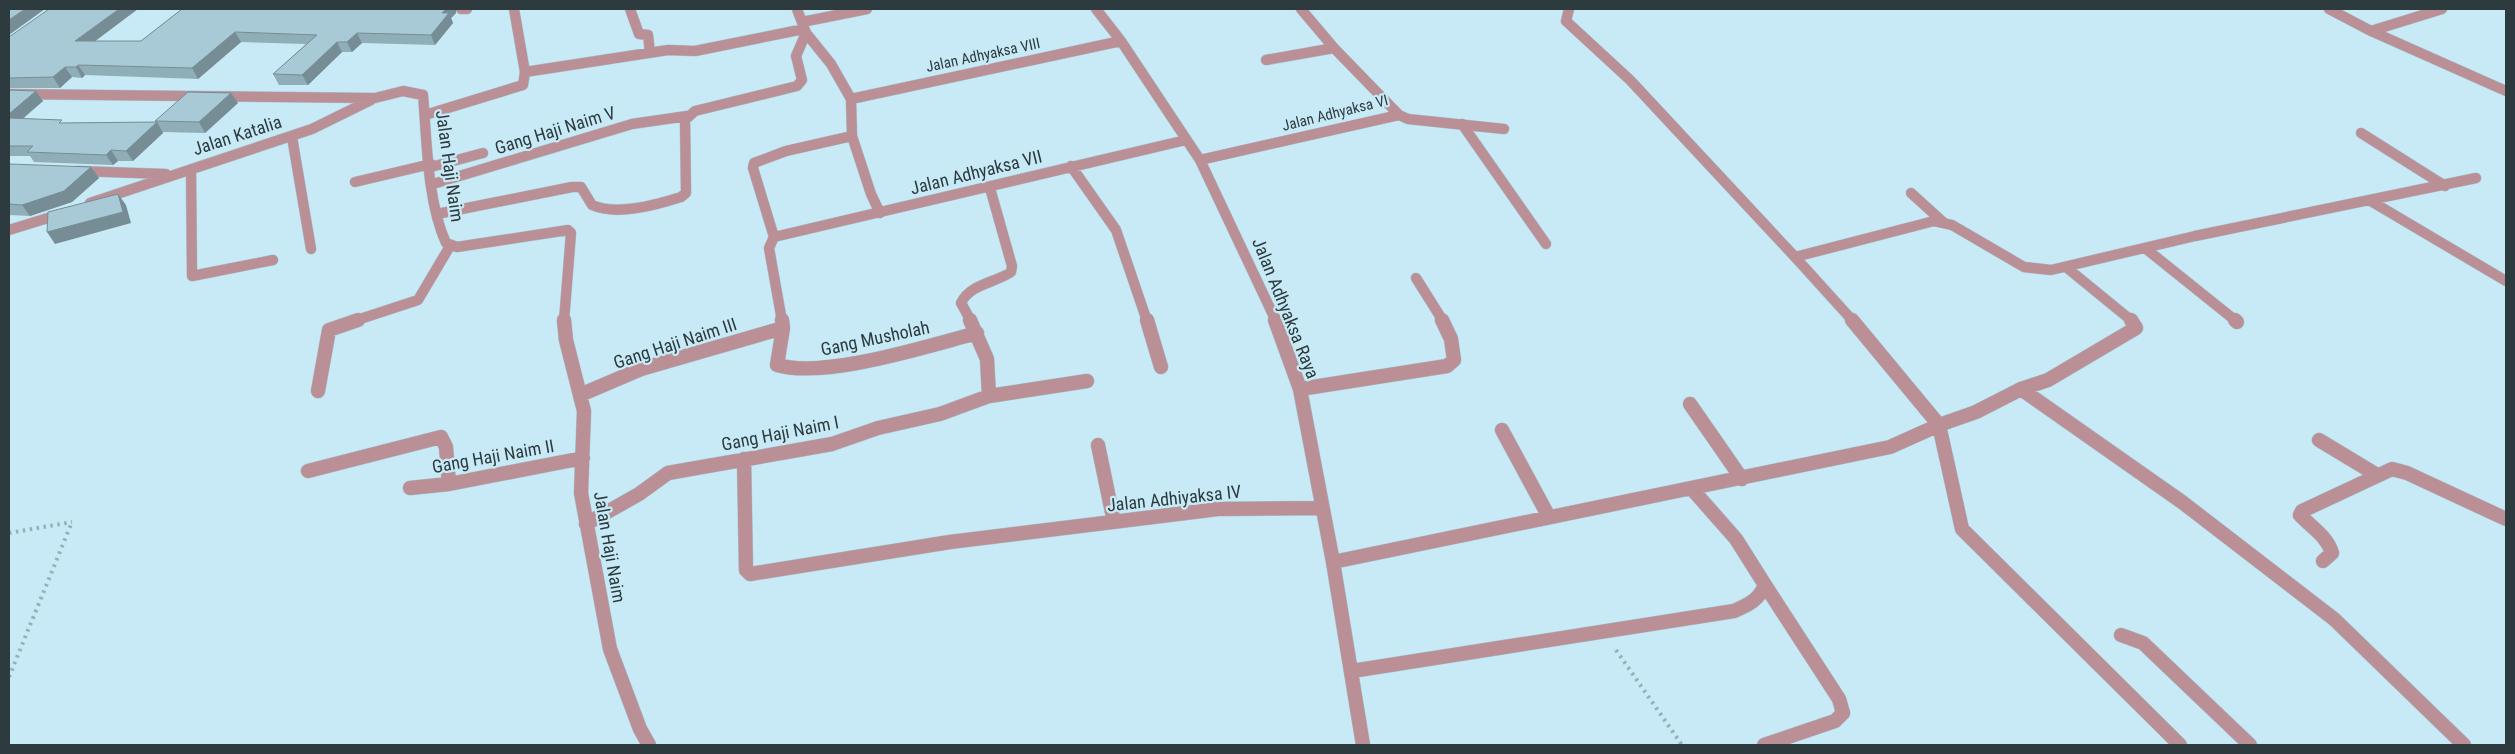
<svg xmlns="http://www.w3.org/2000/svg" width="2515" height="754" viewBox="0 0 2515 754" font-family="'Roboto Condensed',sans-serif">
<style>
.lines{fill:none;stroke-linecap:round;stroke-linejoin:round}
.lane-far1-casing{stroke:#a8c7d1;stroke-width:11}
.lane-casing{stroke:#a8c7d1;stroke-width:15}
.street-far1-casing{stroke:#a8c7d1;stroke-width:11}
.street-casing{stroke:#a8c7d1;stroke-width:15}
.path{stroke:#94b1ba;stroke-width:4;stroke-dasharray:2.5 4.5;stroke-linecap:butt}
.lane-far1{stroke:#ba9096;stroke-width:10}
.lane{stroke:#ba9096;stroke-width:14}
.street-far1{stroke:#ba9096;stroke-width:10}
.street{stroke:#ba9096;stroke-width:14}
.wall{fill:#90aeb8}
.shaded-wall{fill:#768d96}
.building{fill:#a8cad6;stroke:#768d96}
.labels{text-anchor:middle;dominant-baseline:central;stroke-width:4.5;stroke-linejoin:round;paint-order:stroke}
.far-street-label{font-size:15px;fill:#2d3b3f;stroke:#c7eaf6}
.street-label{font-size:18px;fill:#2d3b3f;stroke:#c7eaf6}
</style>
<rect width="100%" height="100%" fill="#c7eaf6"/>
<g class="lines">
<defs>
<path id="lane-far1" d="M1462,124l84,120
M292,137l19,112
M1911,193l32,29"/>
<path id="lane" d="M2121,635l22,8 107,102
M1764,745l71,-24 8,-8 -4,-14 -74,-114"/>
<path id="street-far1" d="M461,9h6
M630,9l9,25 9,1 2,18
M797,9l9,24 25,31 20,35 1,37 19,58 9,19
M1096,9l25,32 79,119 76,161
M1569,9l-3,12 64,59 165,177
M2329,9l42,22 135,60
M802,22l65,-13
M2371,31l71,-22
M1266,60l68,-12
M525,72l143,-22 27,1 109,-22
M9,94l366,4 28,-7 20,4c4,46 4,106 23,148l11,4 111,-17 3,3 -7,88
M851,99l270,-58
M425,115l98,-30 2,-13 -11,-63
M1399,115l9,4 96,10
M2361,133l84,53
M1200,160l199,-45 -65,-67 -33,-39
M1071,166l45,64 31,91
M431,167l52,-14
M191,169l1,107 81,-16
M78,171l88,3
M355,182l76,-18
M433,184l199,-60 55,-8
M2369,200l137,81
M90,203l222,-74 59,-29
M437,214l135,-27h9l11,18c25,11 64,0 89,-8l5,-4 -1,-73 10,-9 102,-25 5,-6 -6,-24 10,-23
M9,230l55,-17
M774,237l412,-97
M2145,248l91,73
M2066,267l66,54
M1416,278l27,43
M354,321l64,-21 32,-54
M782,321l-13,-73 5,-11 -21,-69 1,-5 32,-12 66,-15
M971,321l-10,-18c9,-19 34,-20 50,-31l1,-6 -22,-78
M1853,321l-58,-64 139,-36 18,4 72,42 27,3 144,-34 281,-58"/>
<path id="street" d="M564,320l2,20 18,71 -3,82 29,156 30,80 9,16
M782,320l1,8 -6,37c48,14 150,-19 200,-32
M970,320l17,39 2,37
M1147,320l14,47
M1275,320l25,69 33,173 30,183
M2131,320l5,8 -88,52 -27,9 -45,23 -37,13 23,104 218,216
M2235,320l2,2
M1300,389l147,-23 7,-6 -3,-21 -9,-19
M2021,389l161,113 152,117 130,126
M318,391l11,-61 29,-10
M580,395l61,-26 142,-41
M1690,404l52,75
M1502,430l47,87
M2319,440l58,35
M1098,445l16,77
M744,459l2,111 4,4 200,-32 268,-33 104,-1
M308,471l133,-34 5,10 3,37
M410,488l39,-4 134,-26
M586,524l53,-30 29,-21 164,-29 46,-16 62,-14 49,-18 98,-15
M2323,561l9,-8c-5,-17 -21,-26 -32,-38l2,-4 90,-42 15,4 99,46
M1333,562l557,-115 49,-22 -87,-105
M1352,671l382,-60c14,-6 25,-11 31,-26l-29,-46 -44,-50"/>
</defs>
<use href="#lane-far1" class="lane-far1-casing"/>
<use href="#lane" class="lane-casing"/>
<use href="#street-far1" class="street-far1-casing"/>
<use href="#street" class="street-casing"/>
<path class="path" d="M9,533l63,-11
M1616,650l66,95
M9,677l63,-155"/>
<use href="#lane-far1" class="lane-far1"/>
<use href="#lane" class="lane"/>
<use href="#street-far1" class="street-far1"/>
<use href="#street" class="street"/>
</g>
<path class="wall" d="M182,9l274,4 -5,5 2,5 -18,22 -73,-2 -10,9h-10l-34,33h-29l-6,-11 33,-30 -65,-2 -43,37 -113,-4 -3,3 -10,-1 -12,11h-51v-10l86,-37h46z
M9,90l27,1 7,10 -20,18 40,4 92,-1v-1l83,-18 -33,30 -42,-1v1l-30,28h-15l-5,4 -79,-3 -4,-6h-21z
M9,166l82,1 8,11 -27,24 -42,14 -21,-1z"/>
<path class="shaded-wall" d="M25,9h20l-36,26v-15z
M119,9h19l-56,42 -7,-10z
M446,9h10v4l-5,5 2,5 -18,22 -4,-10 11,-22z
M235,32l6,10 -43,37 -6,-11z
M357,33l5,10 -10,9 -5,-10z
M337,42l5,10 -34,33 -6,-10z
M78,65l7,10 -3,3 -6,-11z
M65,67l7,10 -12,11 -7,-11z
M36,91l7,10 -32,27 -2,-4v-10z
M231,93l7,10 -33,30 -6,-11z
M157,122l6,11 -30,28 -7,-10z
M111,150l7,11 -5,4 -7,-10z
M91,167l8,11 -27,24 -42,14 -8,-11z
M118,194l8,11 5,18 -76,21 -8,-12z"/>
<path class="building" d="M9,9h16l-16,11z
M49,9h70l-44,32h66l41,-32h264l-4,4h7l-18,22 -74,-2 -10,9h-10l-35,33 -29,-1 44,-39 -82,-3 -43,36 -114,-3 -2,2h-11l-12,10 -44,1v-41z
M9,90l27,1 -27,23z
M188,92l43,1 -32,29 -44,-1z
M9,118l53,2 -3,3 98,-1 -31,29 -15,-1 -5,5 -79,-3 6,-6h-24z
M10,164l81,3 -27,24 -42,14 -13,-1v-38z
M118,194l5,18 -76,20 1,-20z"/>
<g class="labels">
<g class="far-street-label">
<text transform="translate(983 55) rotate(-12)">Jalan Adhyaksa VIII</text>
<text transform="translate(1335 113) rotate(-14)">Jalan Adhyaksa VI</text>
</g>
<g class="street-label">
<text transform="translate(555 130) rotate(-17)">Gang Haji Naim V</text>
<text transform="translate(237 135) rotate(-18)">Jalan Katalia</text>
<text transform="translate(450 166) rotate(82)">Jalan Haji Naim</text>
<text transform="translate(976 172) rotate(-14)">Jalan Adhyaksa VII</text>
<text transform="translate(1286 308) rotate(68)">Jalan Adhyaksa Raya</text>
<text transform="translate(875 338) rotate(-12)">Gang Musholah</text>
<text transform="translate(675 343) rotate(-18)">Gang Haji Naim III</text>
<text transform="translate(780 433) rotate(-11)">Gang Haji Naim I</text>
<text transform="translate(493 456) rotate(-10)">Gang Haji Naim II</text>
<text transform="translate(1174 498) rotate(-6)">Jalan Adhiyaksa IV</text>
<text transform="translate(610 547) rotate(80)">Jalan Haji Naim</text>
</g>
</g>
<rect width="2515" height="754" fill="none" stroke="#2d3b3f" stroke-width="20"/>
</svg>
